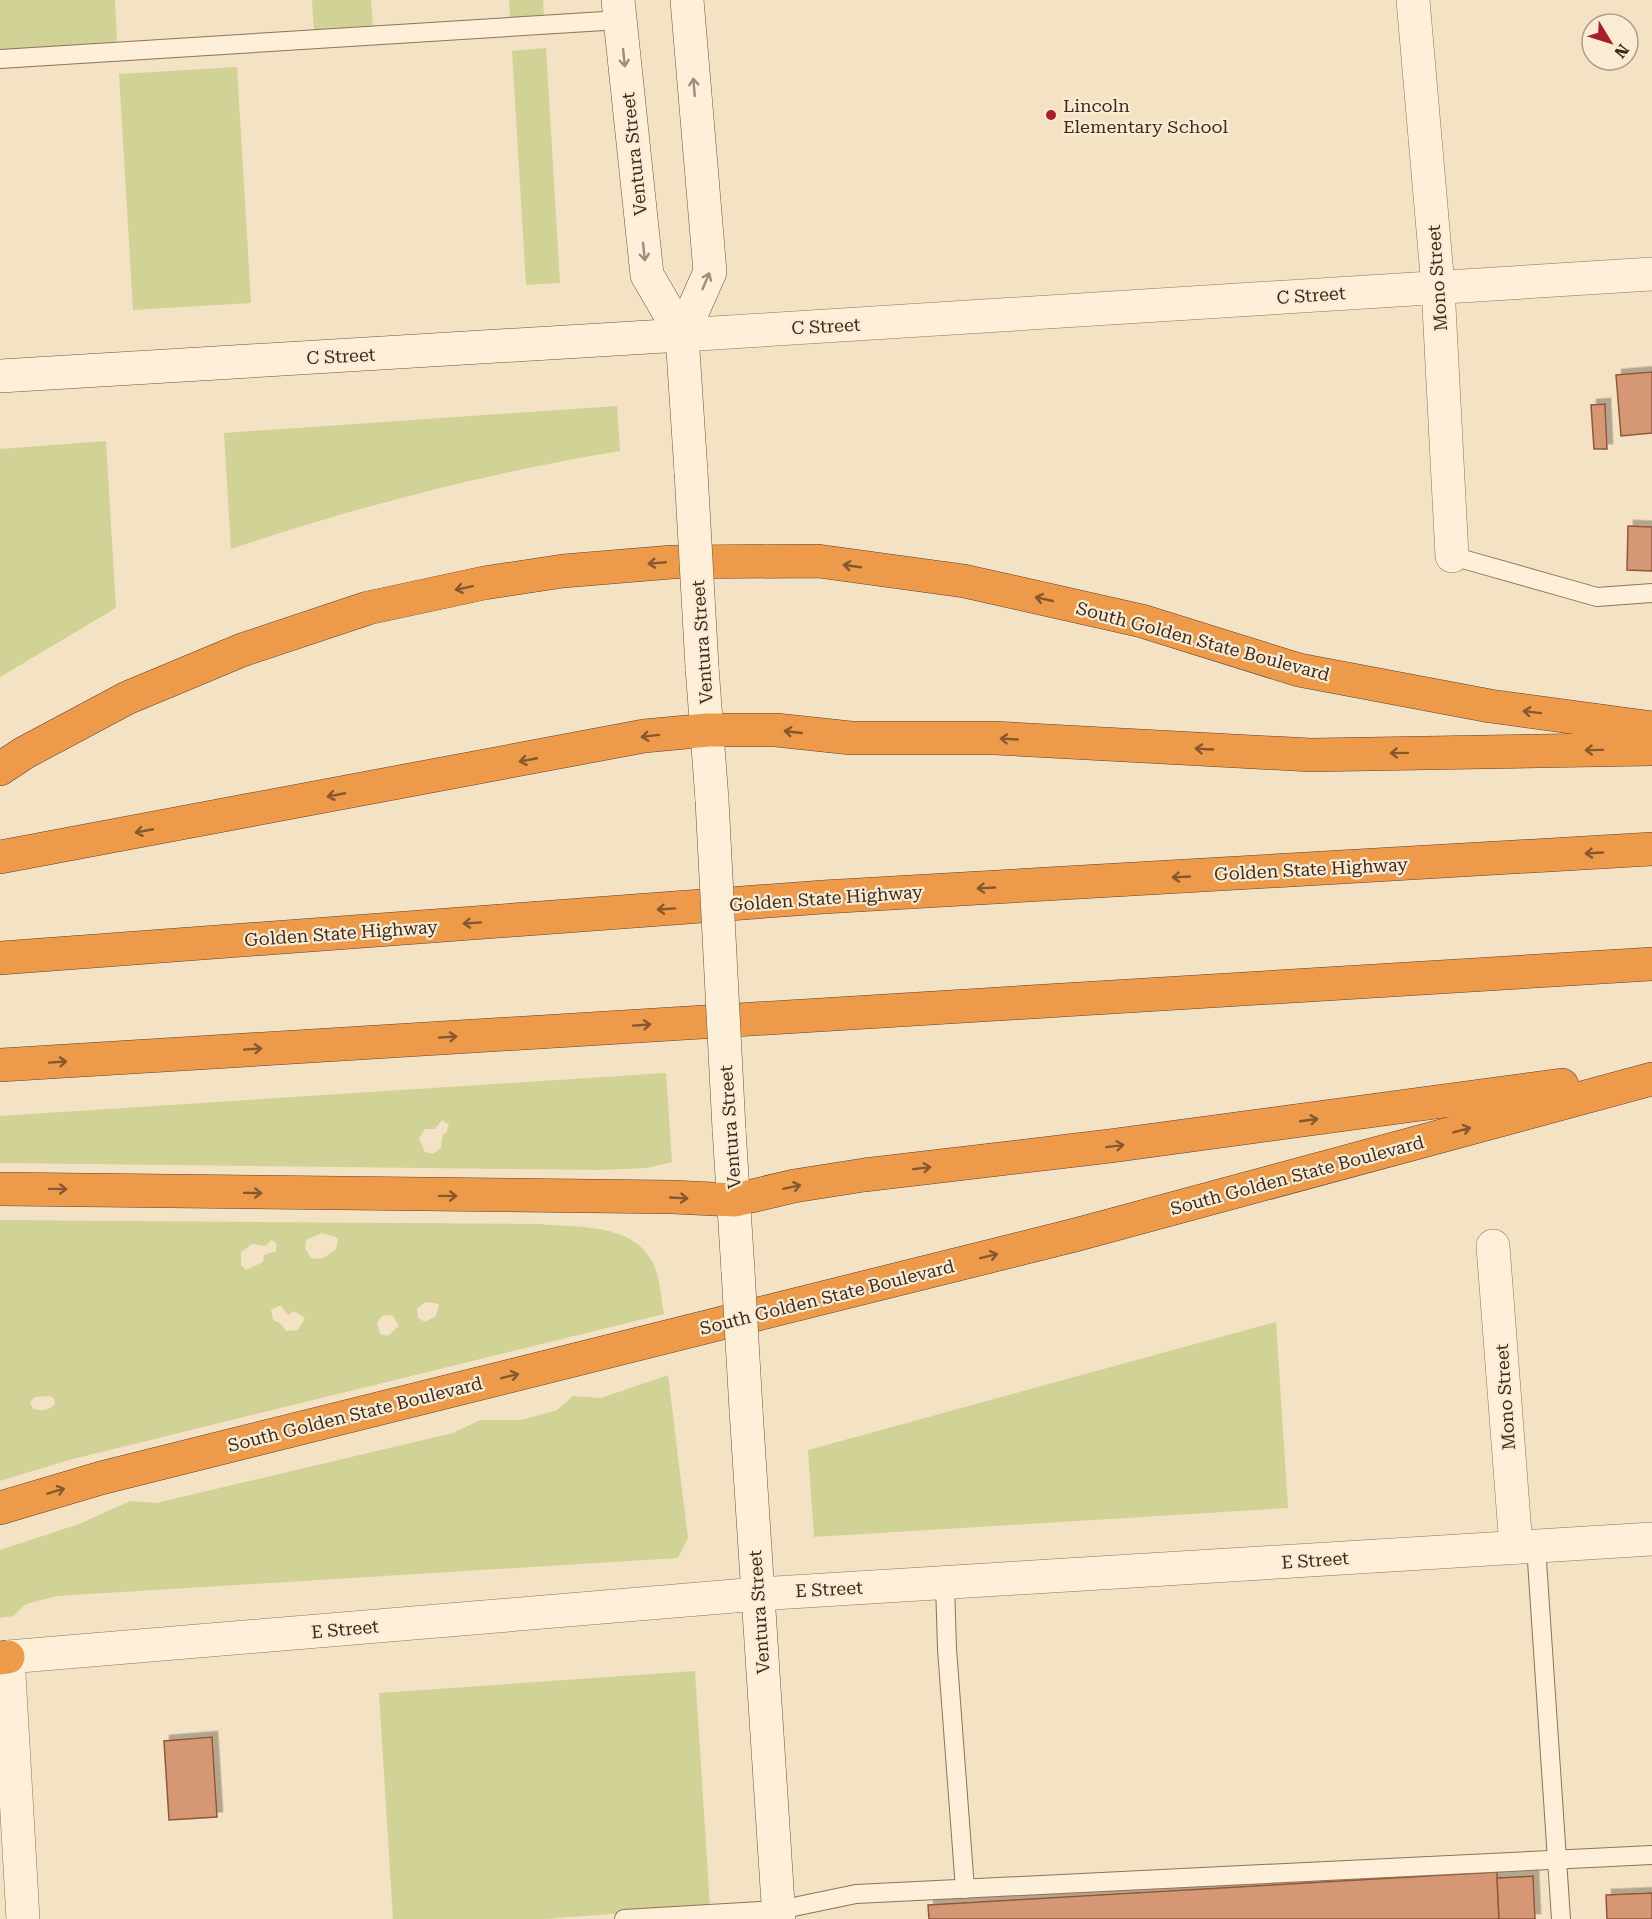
<svg xmlns="http://www.w3.org/2000/svg" width="1652" height="1919" viewBox="0 0 1652 1919" font-family="'Roboto Serif',serif">
<style>
.green{fill:#d0d395;fill-rule:evenodd}
.building{fill:#d69774;stroke:#935739;stroke-width:1.5;filter:url(#shadow)}
.lines{fill:none;stroke-linecap:round;stroke-linejoin:round}
.service-casing{stroke:#917257;stroke-width:20}
.minor-casing{stroke:#917257;stroke-width:34}
.tertiary-casing{stroke:#917257;stroke-width:34}
.secondary-casing{stroke:#72533a;stroke-width:34}
.motorway-casing{stroke:#5e402b;stroke-width:34}
.service{stroke:#fdefd8;stroke-width:18}
.minor{stroke:#fdefd8;stroke-width:33}
.tertiary{stroke:#fdefd8;stroke-width:33}
.secondary{stroke:#fdefd8;stroke-width:33}
.motorway{stroke:#ed9b4a;stroke-width:33}
.secondary-bridge-casing{stroke:#72533a;stroke-width:34;stroke-linecap:butt}
.secondary-bridge{stroke:#fdefd8;stroke-width:33}
.oneway{stroke:#9e8d7a}
.oneway2{stroke:#85582f}
.poi-dot{fill:#a71f28;stroke:#faecd4;stroke-width:2}
.labels{text-anchor:middle;dominant-baseline:central;stroke-width:4.5;stroke-linejoin:round;paint-order:stroke}
.poi-label{font-size:18px;fill:#3f2b1d;stroke:#faecd4;text-anchor:start}
.street-label{font-size:18px;fill:#3f2b1d;stroke:#faecd4}
</style>
<defs>
<filter id="shadow"><feDropShadow dx="5.5" dy="-5.5" stdDeviation="0" flood-color="#0004"/></filter>
</defs>
<rect width="100%" height="100%" fill="#f3e2c3"/>
<g class="green">
<path d="M0,0h115l2,43 -117,7z"/>
<path d="M312,0h59l2,27 -59,4z"/>
<path d="M509,0h34l1,17 -34,2z"/>
<path d="M546,48l14,235 -34,2 -14,-234z"/>
<path d="M237,67l14,236 -118,7 -14,-236z"/>
<path d="M617,406l3,45c-133,22 -261,55 -389,98l-7,-116z"/>
<path d="M106,441l10,167 -116,69v-228z"/>
<path d="M666,1073l6,89 -25,6 -48,2 -599,-7v-47zM442,1120l7,5 -3,8 -3,1 -2,14 -8,6 -8,-2 -6,-14 6,-9h10z"/>
<path d="M0,1220l539,4c39,4 95,-2 115,41 6,14 7,34 10,49l-595,146 -69,21zM322,1233l16,5 -2,12 -15,9 -10,-1 -6,-10 1,-8zM271,1240l6,4 -1,7 -12,4 -1,7 -17,8 -5,-5v-13l11,-8 14,2zM426,1302l13,2 -3,12 -11,6 -7,-4 -1,-10zM281,1305l7,10 6,-4 11,7 -7,12 -12,1 -5,-7 -8,-4 -2,-10zM392,1315l7,11 -11,10 -8,-2 -3,-11 5,-7zM48,1396l6,2 1,6c-7,7 -12,7 -22,5l-3,-7 5,-5z"/>
<path d="M1276,1322l12,186 -474,29 -6,-87z"/>
<path d="M668,1375l20,163 -10,20 -621,38 -31,8 -13,12 -13,2v-68l79,-26 51,-23 26,2 297,-70 27,-13h41l36,-10 16,-14 28,2z"/>
<path d="M695,1671l15,236 -167,12h-150l-14,-226z"/>
</g>
<g class="building">
<path d="M1652,372v61l-31,3 -5,-61z"/>
<path d="M1605,404l2,45h-13l-3,-44z"/>
<path d="M1628,526l24,1v44l-25,-1z"/>
<path d="M212,1737l5,80 -48,3 -5,-79z"/>
<path d="M1497,1872l2,47h-570l-1,-14z"/>
<path d="M1533,1876l2,43h-36l-2,-41z"/>
<path d="M1652,1893v26h-45l-1,-24z"/>
</g>
<g class="lines">
<defs>
<g id="service">
<path d="M0,59l620,-39"/>
<path d="M1452,556l145,41 55,-4"/>
<path d="M1536,1546l25,373"/>
<path d="M945,1583l2,66 18,240"/>
<path d="M624,1919l155,-9 77,-16 796,-39"/>
</g>
<g id="minor">
<path d="M1413,0l25,287 14,269"/>
<path d="M1493,1246l23,301"/>
<path d="M8,1657l15,262"/>
</g>
<g id="tertiary">
<path d="M682,335l970,-61"/>
<path d="M8,1657l750,-63 894,-55"/>
</g>
<g id="secondary">
<path d="M618,0l29,275 35,60 9,137"/>
<path d="M682,335l28,-63 -23,-272"/>
<path d="M0,376l682,-41"/>
<path d="M702,667l10,133"/>
<path d="M729,1129l9,142"/>
<path d="M746,1410l33,509"/>
</g>
<g id="motorway">
<path d="M0,769l24,-16 103,-55 115,-48 126,-42 116,-25 79,-12 109,-9 146,-1 146,20 178,40 157,49 191,36 162,22"/>
<path d="M0,857l644,-121 64,-6h68l75,8h143l317,17 341,-6"/>
<path d="M0,958l823,-61 829,-48"/>
<path d="M0,1065l1652,-101"/>
<path d="M0,1189l672,8 63,3 59,-14 70,-11 246,-29 452,-61"/>
<path d="M0,1508l101,-30 974,-243 577,-156"/>
<path d="M0,1658l8,-1"/>
</g>
</defs>
<use href="#service" class="service-casing"/>
<use href="#minor" class="minor-casing"/>
<use href="#tertiary" class="tertiary-casing"/>
<use href="#secondary" class="secondary-casing"/>
<use href="#motorway" class="motorway-casing"/>
<use href="#service" class="service"/>
<use href="#minor" class="minor"/>
<use href="#tertiary" class="tertiary"/>
<use href="#secondary" class="secondary"/>
<use href="#motorway" class="motorway"/>
<defs>
<g id="secondary-bridge">
<path d="M691,472l11,195"/>
<path d="M712,800l17,329"/>
<path d="M738,1271l8,139"/>
</g>
</defs>
<use href="#secondary-bridge" class="secondary-bridge-casing"/>
<use href="#secondary-bridge" class="secondary-bridge"/>
</g>
<defs><path id="oneway-shaft" d="M-6 0H5M1.5-3L5.5 0L1.5 3" fill="none" stroke-width="1.6" stroke-linecap="round" stroke-linejoin="round" transform="scale(1.5)"/></defs>
<g class="oneway">
<use href="#oneway-shaft" transform="translate(624 58) rotate(84)"/>
<use href="#oneway-shaft" transform="translate(694 87) rotate(-95)"/>
<use href="#oneway-shaft" transform="translate(644 252) rotate(84)"/>
<use href="#oneway-shaft" transform="translate(706 281) rotate(-67)"/>
</g>
<g class="oneway2">
<use href="#oneway-shaft" transform="translate(657 563) rotate(175)"/>
<use href="#oneway-shaft" transform="translate(852 566) rotate(-172)"/>
<use href="#oneway-shaft" transform="translate(464 588) rotate(168)"/>
<use href="#oneway-shaft" transform="translate(1044 599) rotate(-167)"/>
<use href="#oneway-shaft" transform="translate(1532 712) rotate(-173)"/>
<use href="#oneway-shaft" transform="translate(793 732) rotate(-174)"/>
<use href="#oneway-shaft" transform="translate(650 736) rotate(173)"/>
<use href="#oneway-shaft" transform="translate(1009 739) rotate(-177)"/>
<use href="#oneway-shaft" transform="translate(1204 749) rotate(-177)"/>
<use href="#oneway-shaft" transform="translate(1594 750) rotate(179)"/>
<use href="#oneway-shaft" transform="translate(1399 753) rotate(179)"/>
<use href="#oneway-shaft" transform="translate(528 760) rotate(169)"/>
<use href="#oneway-shaft" transform="translate(336 795) rotate(169)"/>
<use href="#oneway-shaft" transform="translate(144 831) rotate(169)"/>
<use href="#oneway-shaft" transform="translate(1594 853) rotate(177)"/>
<use href="#oneway-shaft" transform="translate(1181 877) rotate(177)"/>
<use href="#oneway-shaft" transform="translate(986 888) rotate(177)"/>
<use href="#oneway-shaft" transform="translate(666 909) rotate(176)"/>
<use href="#oneway-shaft" transform="translate(472 923) rotate(176)"/>
<use href="#oneway-shaft" transform="translate(642 1025) rotate(-4)"/>
<use href="#oneway-shaft" transform="translate(448 1037) rotate(-4)"/>
<use href="#oneway-shaft" transform="translate(253 1049) rotate(-4)"/>
<use href="#oneway-shaft" transform="translate(58 1062) rotate(-4)"/>
<use href="#oneway-shaft" transform="translate(1309 1120) rotate(-8)"/>
<use href="#oneway-shaft" transform="translate(1462 1130) rotate(-15)"/>
<use href="#oneway-shaft" transform="translate(1115 1146) rotate(-7)"/>
<use href="#oneway-shaft" transform="translate(922 1168) rotate(-7)"/>
<use href="#oneway-shaft" transform="translate(792 1187) rotate(-12)"/>
<use href="#oneway-shaft" transform="translate(58 1189) rotate(1)"/>
<use href="#oneway-shaft" transform="translate(253 1193) rotate(1)"/>
<use href="#oneway-shaft" transform="translate(448 1196) rotate(1)"/>
<use href="#oneway-shaft" transform="translate(679 1198) rotate(3)"/>
<use href="#oneway-shaft" transform="translate(989 1256) rotate(-14)"/>
<use href="#oneway-shaft" transform="translate(510 1376) rotate(-14)"/>
<use href="#oneway-shaft" transform="translate(56 1491) rotate(-17)"/>
</g>
<circle class="poi-dot" cx="1051" cy="115" r="6"/>
<g class="labels">
<g class="poi-label">
<text x="1063" y="105">Lincoln<tspan x="1063" dy="21">Elementary School</tspan></text>
</g>
<g class="street-label">
<text transform="translate(634 154) rotate(-96)">Ventura Street</text>
<text transform="translate(1437 278) rotate(-94)">Mono Street</text>
<text transform="translate(1311 295) rotate(-4)">C Street</text>
<text transform="translate(826 326) rotate(-3)">C Street</text>
<text transform="translate(341 356) rotate(-3)">C Street</text>
<text transform="translate(1203 641) rotate(15)">South Golden State Boulevard</text>
<text transform="translate(702 642) rotate(-94)">Ventura Street</text>
<text transform="translate(1311 869) rotate(-3)">Golden State Highway</text>
<text transform="translate(826 898) rotate(-4)">Golden State Highway</text>
<text transform="translate(341 933) rotate(-4)">Golden State Highway</text>
<text transform="translate(730 1127) rotate(-94)">Ventura Street</text>
<text transform="translate(1297 1175) rotate(-15)">South Golden State Boulevard</text>
<text transform="translate(827 1297) rotate(-14)">South Golden State Boulevard</text>
<text transform="translate(1505 1397) rotate(-94)">Mono Street</text>
<text transform="translate(355 1414) rotate(-14)">South Golden State Boulevard</text>
<text transform="translate(1315 1560) rotate(-4)">E Street</text>
<text transform="translate(829 1589) rotate(-3)">E Street</text>
<text transform="translate(759 1612) rotate(-94)">Ventura Street</text>
<text transform="translate(345 1629) rotate(-5)">E Street</text>
</g>
</g>
<g transform="translate(1610 42) rotate(128)"><circle r="28" fill="#faecd4" stroke="#af9f8b" stroke-width="1.5"/>
<path d="M0-4.5L10 22L0 15L-10 22Z" fill="#a71f28"/>
<text y="-9" font-size="16" font-weight="bold" text-anchor="middle" fill="#3f2b1d">N</text>
</g>
</svg>
